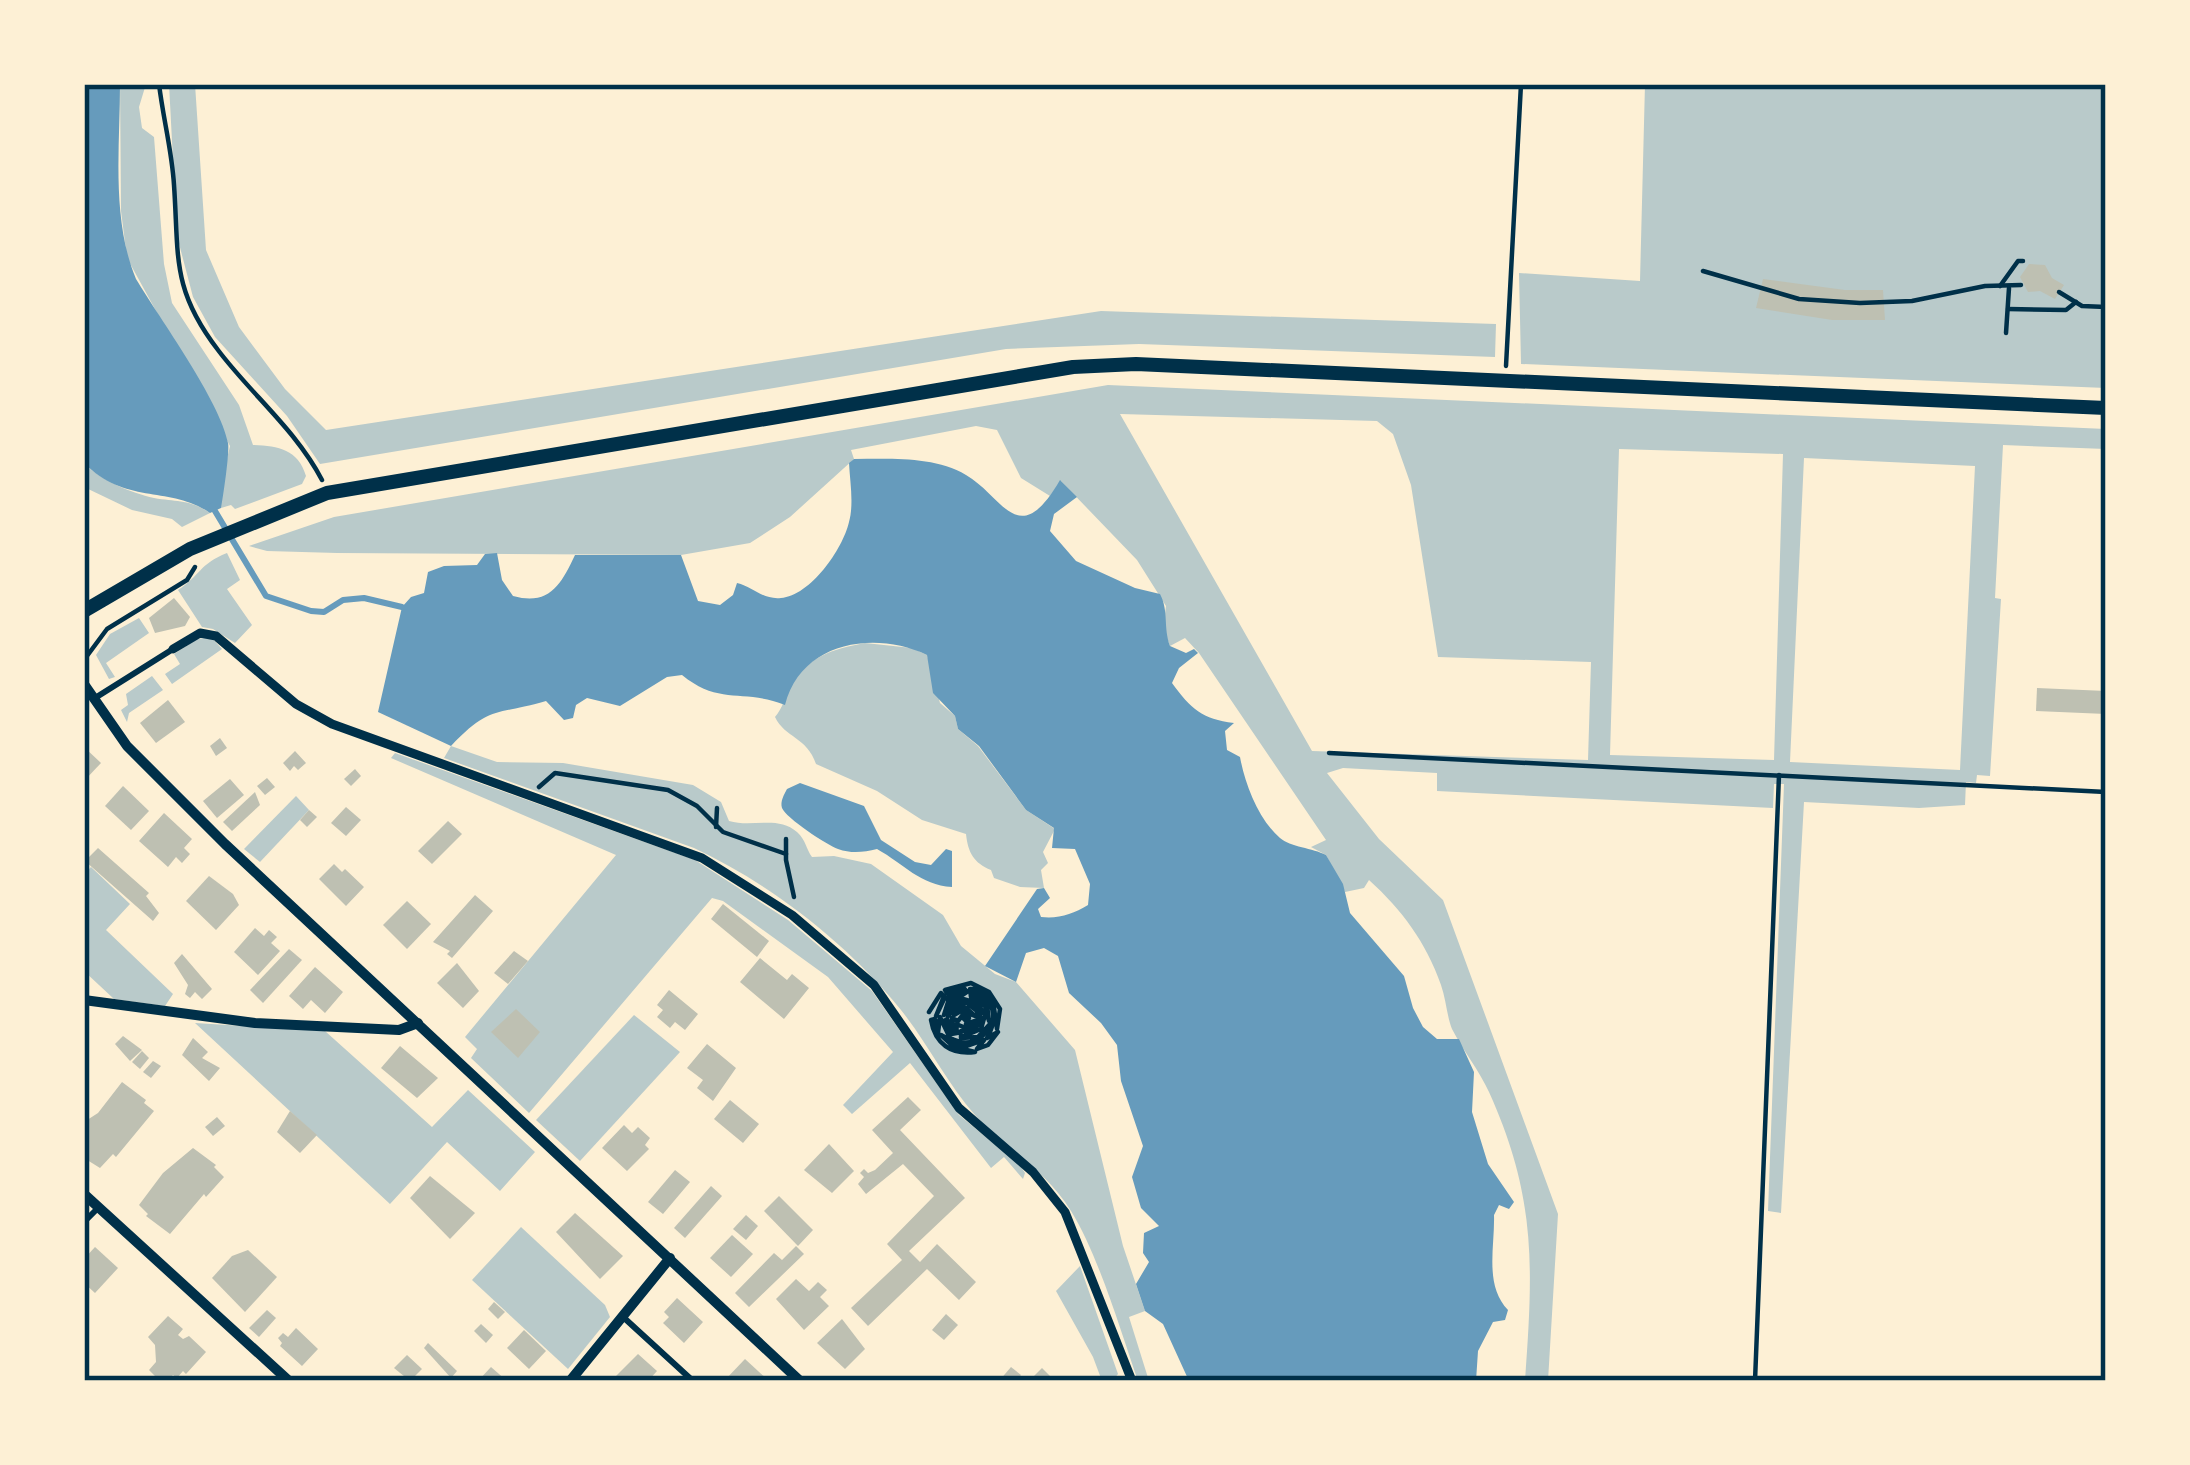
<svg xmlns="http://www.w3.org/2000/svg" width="2190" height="1465" viewBox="0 0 2190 1465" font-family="Roboto,sans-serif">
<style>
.green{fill:#b9caca;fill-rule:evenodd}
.water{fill:#669bbc}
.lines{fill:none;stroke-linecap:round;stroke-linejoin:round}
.stream{stroke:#669bbc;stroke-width:6}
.building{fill:#bec0b2}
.path{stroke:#003049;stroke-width:4.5}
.service{stroke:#003049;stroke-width:6}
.pedestrian{stroke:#003049;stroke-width:9}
.minor{stroke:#003049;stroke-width:10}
.tertiary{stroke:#003049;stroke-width:14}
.neatline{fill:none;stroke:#003049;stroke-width:4.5}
</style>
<rect width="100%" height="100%" fill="#fdf0d5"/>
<g class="green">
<path d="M120,84h26l-7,23 3,21 12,9 10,127 8,39 67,102 14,40c25,1 45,4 53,31l-4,8 -67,25 -4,-4 -10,3v-23l9,-39 -103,-188 -6,-47z"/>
<path d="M169,84h26l11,166 33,77 46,62 41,41 775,-119 395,13 -1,33 -356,-13 -133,5 -686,115 -33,-48 -72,-79 -22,-40 -16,-61z"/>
<path d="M1645,84h461v304l-585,-24 -2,-91 121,8z"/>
<path d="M1108,385l998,44v20l-103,-4 -8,153 6,1 -11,177 -13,-1 -1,8 -10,-1 -1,23 -46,3 -115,-6 -23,411 -13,-2 16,-427h-10l-1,24 -336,-17v-18l-94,-5 -16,5 52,66 64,61 115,314 -10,167h-23c8,-112 12,-183 -36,-289 -9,-20 -26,-42 -37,-63 -5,-12 -6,-30 -11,-44 -15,-43 -39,-75 -72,-105l-5,8 -19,4 -19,-37 -15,-8 15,-7 -127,-187 -14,-15 -15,8 -7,-18 3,-22 -29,-46 -76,-79 -11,15 -29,-18 -24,-48 -21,-4 -125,24 3,9 -64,58 -40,26 -69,12 -344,-2 -70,-2 -18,-5 85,-29zM1120,414l257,7 16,13 18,51 27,172 153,5 -3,98 -276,-9zM1619,449l164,5 -9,306 -164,-5zM1804,458l171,8 -15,304 -170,-8z"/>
<path d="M84,463c16,17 47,30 70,35 23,4 35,1 56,15l-28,14 -10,-8 -40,-9 -48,-23z"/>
<path d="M227,553l13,27 -13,9 25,36 -17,18 -22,-14 -11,-2 -24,-37c22,-14 21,-26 49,-37z"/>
<path d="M139,618l10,15 -43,30 9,14 -6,2 -13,-24 14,-21z"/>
<path d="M211,637l11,12 -50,35 -7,-10 15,-10 -6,-10 23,-15z"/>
<path d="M865,643l47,5 15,7 13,48 15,13 3,13 20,17 48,64 29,19 -12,23 5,11 -7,7 3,18 -24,-1 -26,-9 -3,-8c-17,-7 -23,-17 -25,-36l-44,-14 -45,-29 -61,-27c-9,-27 -31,-26 -41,-47 8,-10 9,-17 14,-27 16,-33 43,-41 76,-47z"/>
<path d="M152,676l11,14 -34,23 -2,9 -6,-12 7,-5 -2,-11z"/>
<path d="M451,746l46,16 66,1 130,22 28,17 8,19c23,7 49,-6 68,11 9,8 9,17 15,25l22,-1 37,8 72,51 18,31 34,28 21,8 59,68 48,196 22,65 -16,6 20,64h-11c-17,-49 -40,-127 -67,-170 -27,-43 -65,-61 -96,-96 -28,-32 -47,-71 -74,-105 -53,-66 -130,-126 -207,-162l-250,-90z"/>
<path d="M395,753l300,107 93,60 84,71 87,124 60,49 6,9 -2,6 -19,-22 -13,11 -81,-105 -58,51 -9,-9 50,-53 -65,-75 -105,-76 -11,-3 -183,215 -58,-55 6,-9 -12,-12 151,-182 -225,-97z"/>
<path d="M296,796l13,14 -49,52 -16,-13z"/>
<path d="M91,867l39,37 -24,26 67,64 -8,12 -51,-7 -30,-28v-97z"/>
<path d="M634,1015l46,37 -100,109 -44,-41z"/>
<path d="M195,1023l130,8 107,96 36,-37 67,62 -35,39 -53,-49 -57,62z"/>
<path d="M521,1227l84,78 5,12 -42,52 -96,-89z"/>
<path d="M1080,1266l38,108 -6,7h-10l-9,-24 -37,-66z"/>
</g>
<g class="water">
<path d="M84,84h36c0,63 -9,135 16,195 24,40 84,122 92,164 2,7 -5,55 -7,65l-11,5c-40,-28 -83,-7 -126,-50z"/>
<path d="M854,459c36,0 80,-3 112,16 38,22 52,77 94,5l17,17 -23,17 -4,17 26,30 59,27 25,6c9,17 3,33 10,52l16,7 8,-4 4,4 -19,15 -7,15c19,26 30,36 62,40l-9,8 2,19 13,7c5,27 18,62 40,81 10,9 33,10 46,17l17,29 7,29 54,63 9,32 10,19 14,12h22l15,33 -2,40 16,52 26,38 -5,7 -10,-4 -5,10c1,32 -10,70 14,95l-3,10 -12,2 -15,29 -2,30h-287l-26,-57 -18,-13 -9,-27 13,-22 -6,-9 1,-20 15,-7 -18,-18 -9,-31 11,-31 -22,-65 -4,-36 -16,-22 -32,-30 -11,-37 -14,-8 -18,5 -10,29 -31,-16 52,-77 7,-1 6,10 -12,11 3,8c18,2 32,-3 47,-12l2,-21 -15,-35 -23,-1 2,-20 -28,-18 -47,-64 -21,-17 -3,-13 -22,-23 -6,-38c-53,-25 -126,-13 -142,50 -43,-17 -65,1 -103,-30l-15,2 -47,29 -33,-8 -11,7 -3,13 -9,2 -18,-19c-51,15 -55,3 -95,45l-73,-34 24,-105 9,-10 13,-4 4,-21 16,-6 33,-1 8,-11 12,-1 5,27 11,16c36,10 48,-11 62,-41h106l17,46 22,4 13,-10 4,-12c16,4 26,17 44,15 29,-2 62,-49 68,-76 5,-18 1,-40 0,-59z"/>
<path d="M800,783l64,23 17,34 34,22 16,3 15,-16 6,2v36c-32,-2 -48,-23 -75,-38 -13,3 -25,5 -39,0 -11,-4 -52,-31 -56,-41 -2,-7 2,-13 5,-19z"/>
</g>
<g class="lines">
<path class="stream" d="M212,506l54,90 45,15 13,1 19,-12 21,-2 38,9"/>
</g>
<g class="building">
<path d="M2029,264l16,1 7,13 12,7 -9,14 -15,-8 -12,1 -8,-15z"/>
<path d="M1763,279l82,11h38l2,30h-53l-76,-12z"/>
<path d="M174,598l16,19 -5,9 -30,7 -6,-15z"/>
<path d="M2037,688l69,3v23l-70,-3z"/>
<path d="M168,700l17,22 -29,21 -16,-20z"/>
<path d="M220,738l7,10 -11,8 -6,-10z"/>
<path d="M84,747l17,16 -17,18z"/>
<path d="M295,751l11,12 -8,7 -4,-4 -4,5 -7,-8z"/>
<path d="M355,769l6,7 -10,10 -7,-7z"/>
<path d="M267,778l8,9 -10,8 -8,-9z"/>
<path d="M230,779l14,16 -27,23 -14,-17z"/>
<path d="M123,786l26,25 -18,19 -26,-24z"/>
<path d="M255,792l5,13 -28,26 -9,-9z"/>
<path d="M346,807l15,13 -15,16 -15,-13z"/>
<path d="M309,810l8,7 -10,10 -7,-7z"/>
<path d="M164,813l28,26 -8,9 6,6 -8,9 -6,-6 -8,10 -29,-26z"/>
<path d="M448,821l14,13 -30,30 -14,-13z"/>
<path d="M98,848l51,45 -3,3 13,17 -6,8 -68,-60z"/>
<path d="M334,864l8,8 3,-3 19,18 -18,19 -27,-27z"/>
<path d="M209,876l24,18 6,11 -23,25 -30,-29z"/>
<path d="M475,895l18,16 -41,47 -5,-4 3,-3 -17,-9z"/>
<path d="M407,901l24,23 -24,25 -24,-24z"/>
<path d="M723,904l46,37 -12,16 -46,-38z"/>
<path d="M255,928l9,8 5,-6 8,7 -6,6 9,8 -22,24 -24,-23z"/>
<path d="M289,949l13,11 -39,43 -13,-13z"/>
<path d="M514,951l14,10 -20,23 -14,-11z"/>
<path d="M182,954l30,35 -10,10 -7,-7 -5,6 -5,-4 3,-9 -14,-22z"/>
<path d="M760,958l27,22 5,-6 17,14 -25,31 -44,-37z"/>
<path d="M457,963l22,28 -16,17 -26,-25z"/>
<path d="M315,967l28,25 -18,21 -14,-13 -8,9 -14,-13z"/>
<path d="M669,990l29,24 -13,16 -10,-8 -5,6 -13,-11 6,-7 -6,-5z"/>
<path d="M516,1009l24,23 -22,26 -27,-26z"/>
<path d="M123,1036l19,14 -12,11 -15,-17z"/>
<path d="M193,1038l15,14 -6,6 18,10 -11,13 -27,-26z"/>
<path d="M707,1044l29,24 -23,33 -16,-13 6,-8 -16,-12z"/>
<path d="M400,1046l38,32 -21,20 -36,-30z"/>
<path d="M142,1051l7,7 -9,11 -8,-7z"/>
<path d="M153,1061l8,5 -10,12 -8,-6z"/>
<path d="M122,1082l24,18 -2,3 10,8 -38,46 -3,-3 -13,14 -16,-10v-36l14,-9z"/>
<path d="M908,1097l13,13 -21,20 65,68 -56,53 11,11 17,-18 39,38 -17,18 -32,-31 -59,57 -17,-18 51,-48 -15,-16 47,-48 -31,-32 -37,30 -8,-10 6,-7 -4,-4 4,-4 4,4 7,-3 18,-17 -21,-23z"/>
<path d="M730,1100l29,24 -16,19 -29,-24z"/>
<path d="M290,1111l27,24 -17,18 -23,-21z"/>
<path d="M217,1117l8,9 -12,10 -8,-9z"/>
<path d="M624,1125l8,8 6,-6 12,11 -5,7 4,4 -22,22 -25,-23z"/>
<path d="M829,1144l25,27 -22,22 -28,-23z"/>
<path d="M193,1148l23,17 -2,2 10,10 -18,20 -2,-3 -34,40 -24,-18 2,-2 -9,-9 24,-32z"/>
<path d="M675,1170l15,12 -27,32 -15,-12z"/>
<path d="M430,1176l45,37 -25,26 -40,-41z"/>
<path d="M711,1186l11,10 -37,42 -11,-10z"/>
<path d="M779,1196l34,34 -15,16 -34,-35z"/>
<path d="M575,1213l48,43 -23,23 -44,-47z"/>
<path d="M746,1215l12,11 -12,14 -13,-11z"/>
<path d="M732,1235l21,19 -22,23 -21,-19z"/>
<path d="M796,1246l8,8 -55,53 -14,-14 39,-40 8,7z"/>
<path d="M95,1247l23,21 -23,25 -11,-10v-24z"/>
<path d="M248,1250l29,27 -32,35 -33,-34 20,-22z"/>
<path d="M796,1279l13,12 9,-9 9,8 -7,7 9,9 -25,24 -28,-31z"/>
<path d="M677,1298l26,24 -19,21 -21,-20 6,-6 -5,-5z"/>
<path d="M494,1302l11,10 -7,7 -10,-10z"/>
<path d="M267,1310l9,8 -17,19 -10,-9z"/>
<path d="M946,1314l12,11 -14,15 -12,-10z"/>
<path d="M168,1316l15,13 -5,6 5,4 6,-3 17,16 -20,22 -3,-3 -6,7 -4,-3 -6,6h-7l-11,-11 7,-8 -1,-17 -7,-8z"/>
<path d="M842,1319l23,30 -20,20 -28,-26z"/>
<path d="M481,1324l12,11 -7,8 -12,-12z"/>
<path d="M296,1328l22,21 -16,17 -22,-20 2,-3 -4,-5 5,-5 5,4z"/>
<path d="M524,1330l22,21 -17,18 -22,-21z"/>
<path d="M428,1343l29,28 -6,7 -27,-30z"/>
<path d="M638,1354l19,17 -9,10h-37z"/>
<path d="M407,1355l15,14 -12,12 -16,-13z"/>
<path d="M745,1359l24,22h-45z"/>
<path d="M491,1367l16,14h-29z"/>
<path d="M1011,1367l10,8 -5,6h-17z"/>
<path d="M1042,1368l13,13h-26z"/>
</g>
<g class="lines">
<g class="path">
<path d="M159,84c4,34 13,67 15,101 5,71 -3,104 44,165 33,44 78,80 104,130"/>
<path d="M1703,271l96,28 61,4 52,-2 73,-15 36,-1"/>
<path d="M2000,286l18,-25h5"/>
<path d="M2059,292l23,14 24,1"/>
<path d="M2008,309l58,1 10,-8"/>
<path d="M2006,333l3,-45"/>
<path d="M1506,366l15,-282"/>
<path d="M84,660l23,-31 80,-49 8,-13"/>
<path d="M1329,753l777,39"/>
<path d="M539,787l16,-14 113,17 29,16 26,26 63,22"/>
<path d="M716,827l1,-19"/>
<path d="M786,839v21l8,37"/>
<path d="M929,1012l12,-19 3,3 -8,20 8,-17 20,-9 -15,9 -5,16 4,-10 19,-13 -4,-5 -16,6 -2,-3 26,-7 18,9 11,17 -3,20 -4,-28 -15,-12h-8l1,8 14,9 4,15 -2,-16 -15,-13c23,4 26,27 15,46l11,-6 -10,13 -11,4 7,-9 -20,7 -23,-12 13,12 21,5c-24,3 -40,-8 -44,-32l4,-1 3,14 2,-16 10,21c17,9 33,4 40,-14l-12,13 -17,1v-7l9,-1 8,-8 -1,-11 -9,-7 11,5 2,14 -17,13 17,-7 4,-14 -8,-12 -14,-4 -12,8 -3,9 7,-9 10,-4 -11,12 12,-7 9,8 -10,-4 -7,9 -6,-3 1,13 -6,-12 -3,2 7,13 6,-1 -1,-9 10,4 9,-7 -9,3 3,-6 -3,-3 -3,3 3,3"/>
<path d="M1755,1381l24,-606"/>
</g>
<g class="service">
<path d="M95,698l78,-49"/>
<path d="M84,1222l15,-15"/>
<path d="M622,1316l71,65"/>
</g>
<path class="pedestrian" d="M173,649l27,-16 16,3 80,68 36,20 370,134 90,57 82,70 85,123 74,64 32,40 67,169"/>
<g class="minor">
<path d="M84,684l43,62 98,98 575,537"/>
<path d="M84,1000l171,23 144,7 19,-7"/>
<path d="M84,1194l205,187"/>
<path d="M570,1381l100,-123"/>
</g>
<path class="tertiary" d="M84,611l106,-62 137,-56 746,-126 63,-3 970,44"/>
</g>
<rect width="2190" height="1465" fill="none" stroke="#fdf0d5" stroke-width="174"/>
<rect x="87" y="87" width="2016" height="1291" class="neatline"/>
</svg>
